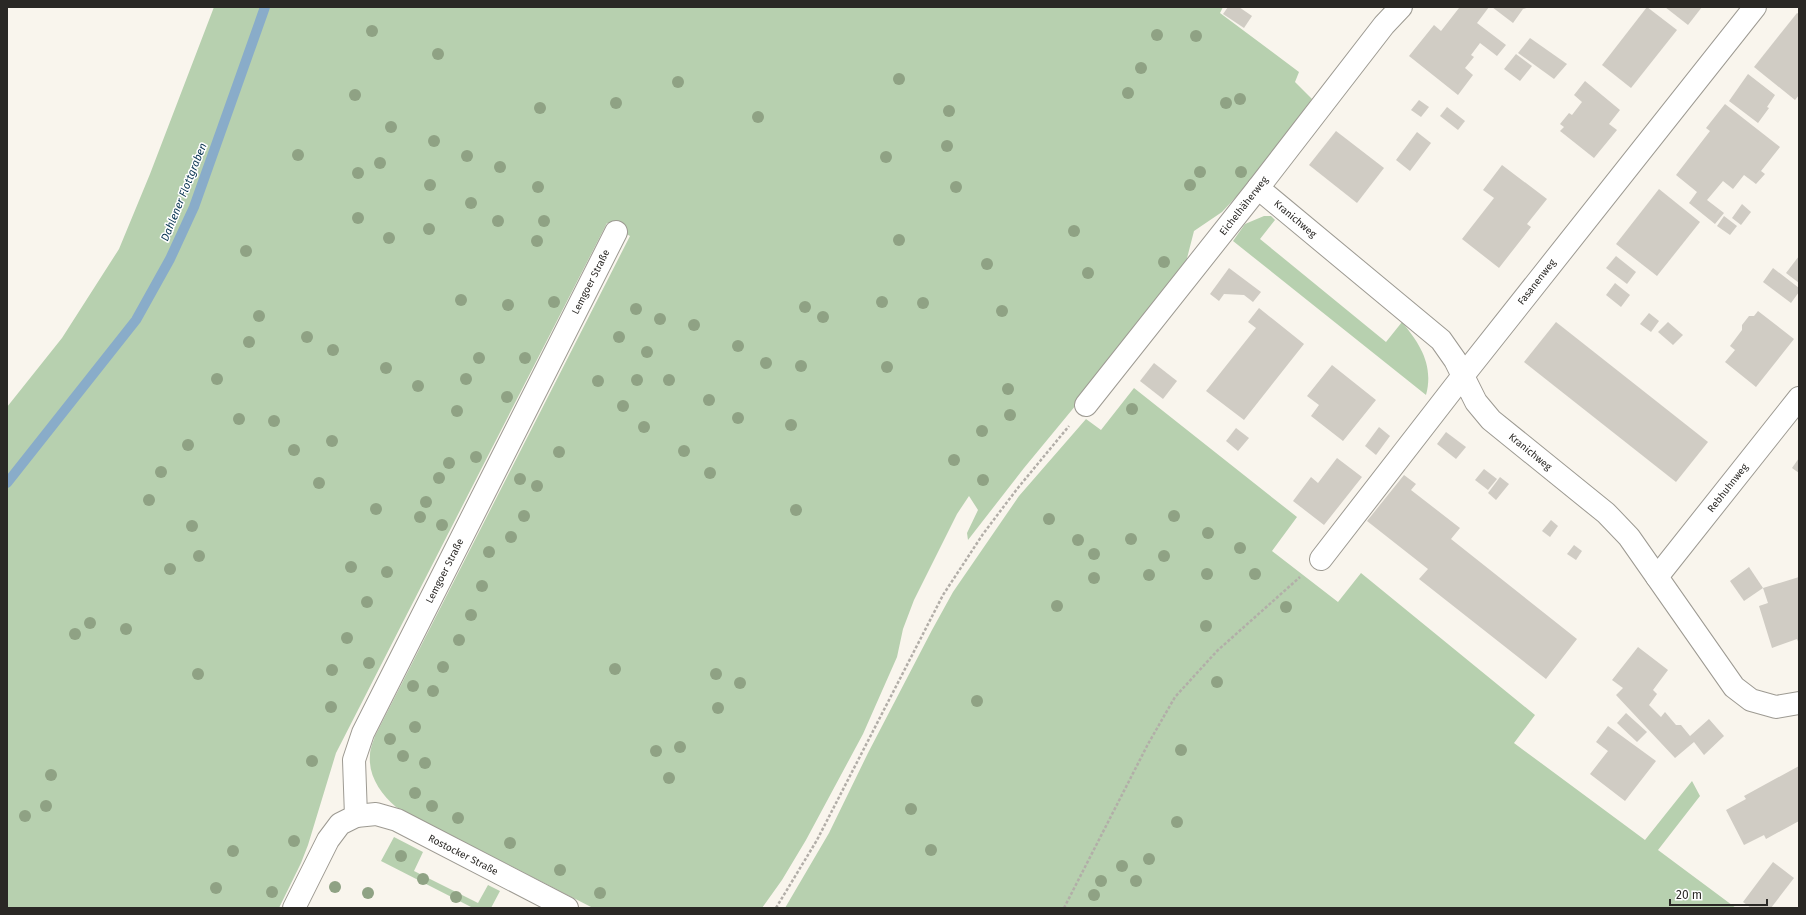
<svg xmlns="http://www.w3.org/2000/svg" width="1806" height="915" viewBox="0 0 1806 915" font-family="'Fira Sans',sans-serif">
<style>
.green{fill:#b7d0af}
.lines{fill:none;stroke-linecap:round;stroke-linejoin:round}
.stream{stroke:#89acc9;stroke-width:10}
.building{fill:#d0ccc4}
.street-casing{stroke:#9d9a92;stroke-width:24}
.path{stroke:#b2aea8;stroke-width:2.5;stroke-dasharray:3 2;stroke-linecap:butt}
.street{stroke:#fff;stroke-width:22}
.tree{fill:#8fa284}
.labels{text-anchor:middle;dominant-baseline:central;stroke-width:3;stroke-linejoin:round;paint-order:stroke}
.street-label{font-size:10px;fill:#2a2825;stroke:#fff}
.water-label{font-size:11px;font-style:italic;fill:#06324f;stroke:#fff}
</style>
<rect width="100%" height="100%" fill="#f9f5ed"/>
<g class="green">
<path d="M214,7h1009l-3,6 79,59 -4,10 17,17 -64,85 -26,28 -28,19 -10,39 -32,43 -128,155 -56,72 -1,-7 11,-23 -9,-14 -12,18 -43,86 -11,29 -6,28 -34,77 -57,106 -24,40 -20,28h-169l-197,-101c-15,-13 -28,-31 -26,-52 0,-6 3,-13 5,-19l255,-500 -23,-13 -271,530 -28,92 -7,18 -22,45h-272v-501l55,-69 57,-89 31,-75z"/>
<path d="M1264,216h7l4,4 -15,19 126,103 16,-20c18,22 32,43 24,73l-193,-154 12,-17z"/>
<path d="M1134,388l163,129 -25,34 66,51 23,-29 174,142 -21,28 131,97 47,-59 8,15 -42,54 78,58h-951l44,-75 39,-80 64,-123 21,-38 66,-96 67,-77 15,11z"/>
<path d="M394,837l29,15 -9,19 64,32 10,-18 12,6 -9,17h-18l-92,-47z"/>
</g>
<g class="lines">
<path class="stream" d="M7,483l129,-163 34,-61 24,-52 71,-200"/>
</g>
<g class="building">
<path d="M1228,7h11l13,9 -8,12 -21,-14z"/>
<path d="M1457,7h32l-12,16 29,22 -9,11 -17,-13 -9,12 3,2 -9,11 8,7 -15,20 -49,-39 25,-31 7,6 18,-23z"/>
<path d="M1492,7h38l-7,2 -10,14z"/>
<path d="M1647,7l30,23 -46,58 -29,-23z"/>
<path d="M1665,7h37l-14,18z"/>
<path d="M1797,13l2,1v81l-4,5 -41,-33z"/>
<path d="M1530,38l37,26 -13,15 -36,-26z"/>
<path d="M1516,54l16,12 -12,15 -16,-12z"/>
<path d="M1748,74l27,21 -8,12 2,1 -11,15 -29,-22z"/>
<path d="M1585,81l35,29 -11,14 8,6 -23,28 -34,-27 4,-4 -4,-3 9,-11 3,2 10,-13 -8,-7z"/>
<path d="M1419,100l10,7 -8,10 -10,-7z"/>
<path d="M1725,104l55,43 -19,24 4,3 -9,10 -12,-9 -11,14 -10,-8 -16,19 17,13 -9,11 -26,-21 8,-11 -21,-17 34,-44 -4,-3z"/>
<path d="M1447,107l18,14 -7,9 -18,-14z"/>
<path d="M1336,131l48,37 -27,35 -48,-38z"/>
<path d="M1417,132l14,11 -21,28 -14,-11z"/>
<path d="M1502,165l45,34 -20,25 4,3 -32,41 -37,-29 32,-41 -11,-8z"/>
<path d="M1659,189l41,33 -43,54 -41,-32z"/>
<path d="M1742,204l9,8 -10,13 -9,-7z"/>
<path d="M1724,216l13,10 -7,9 -13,-9z"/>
<path d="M1616,256l20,16 -9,12 -21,-16z"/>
<path d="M1799,256v27l-13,-10z"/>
<path d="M1229,268l32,24 -8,10 -9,-7 -20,-1 -5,7 -9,-7z"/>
<path d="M1773,268l26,20v4l-8,11 -28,-21z"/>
<path d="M1615,283l15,12 -9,12 -15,-12z"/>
<path d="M1259,308l45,36 -60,76 -38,-29 50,-63 -8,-6z"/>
<path d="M1758,311l36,28 -38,48 -31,-25 10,-12 -5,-4 12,-16v-5l7,-9h5z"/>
<path d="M1649,313l10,8 -8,11 -11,-8z"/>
<path d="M1556,322l152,120 -32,40 -152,-120z"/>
<path d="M1668,322l15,13 -10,10 -15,-13z"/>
<path d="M1154,363l23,18 -14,18 -23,-18z"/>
<path d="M1332,365l44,35 -33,41 -32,-25 8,-11 -12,-9z"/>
<path d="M1379,427l11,9 -14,19 -11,-9z"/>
<path d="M1236,428l13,10 -11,13 -12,-10z"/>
<path d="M1446,432l20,15 -10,12 -19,-15z"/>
<path d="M1337,458l25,19 -38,48 -31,-24 18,-24 7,6z"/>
<path d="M1799,458v15l-7,-5z"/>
<path d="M1484,469l13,10 -9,11 -13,-10z"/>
<path d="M1404,475l12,9 -5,6 49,38 -9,11 126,100 -31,40 -127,-100 9,-10 -61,-48z"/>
<path d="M1500,477l9,7 -13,16 -8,-7z"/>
<path d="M1551,520l7,6 -8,11 -8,-6z"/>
<path d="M1574,545l8,6 -6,9 -9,-6z"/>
<path d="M1749,567l14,21 -19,13 -14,-20z"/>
<path d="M1799,577v67l-2,-5 -25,9 -13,-42 9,-3 -5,-15z"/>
<path d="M1638,647l30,23 -15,20 4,4 -8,11 12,12 4,-5 11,13h5l9,11 19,-17 15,17 -20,19 -10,-13 -19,16 -59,-63 7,-7 -11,-8z"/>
<path d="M1626,713l21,19 -10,10 -20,-19z"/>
<path d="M1608,726l48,35 -31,40 -35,-27 18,-23 -12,-9z"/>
<path d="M1799,766v55l-33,18 -2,-4 -20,10 -18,-35 20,-11 -2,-3z"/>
<path d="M1773,862l21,16 -23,30h-20l-8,-6z"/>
</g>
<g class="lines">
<defs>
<g id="street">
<path d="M1258,188l183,152 14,20 21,42 15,18 115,93 23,24 105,150 17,13 25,7 23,-4"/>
<path d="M1086,405l172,-217 126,-163 17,-18"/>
<path d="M1321,559l141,-182 293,-370"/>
<path d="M1657,577l142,-179"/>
<path d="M356,816l20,-2 21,6 170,88"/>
<path d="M294,908l34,-68 12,-16 16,-8 -2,-56 9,-27 253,-501"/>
</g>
</defs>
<use href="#street" class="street-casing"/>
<g class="path">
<path d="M776,908l41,-68 126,-245 40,-61 34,-45 52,-63"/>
<path d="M1064,908l84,-164 27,-47 42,-46 83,-74"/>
</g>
<use href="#street" class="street"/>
</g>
<g class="tree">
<circle cx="372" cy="31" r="6"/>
<circle cx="1157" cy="35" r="6"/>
<circle cx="1196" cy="36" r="6"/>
<circle cx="438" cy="54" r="6"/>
<circle cx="1141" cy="68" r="6"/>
<circle cx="899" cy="79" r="6"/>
<circle cx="678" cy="82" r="6"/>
<circle cx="1128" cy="93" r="6"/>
<circle cx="355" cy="95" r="6"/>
<circle cx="1240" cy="99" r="6"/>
<circle cx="616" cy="103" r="6"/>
<circle cx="1226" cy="103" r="6"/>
<circle cx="540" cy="108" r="6"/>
<circle cx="949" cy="111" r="6"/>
<circle cx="758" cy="117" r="6"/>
<circle cx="391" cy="127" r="6"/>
<circle cx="434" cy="141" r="6"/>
<circle cx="947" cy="146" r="6"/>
<circle cx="298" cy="155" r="6"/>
<circle cx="467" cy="156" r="6"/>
<circle cx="886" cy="157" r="6"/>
<circle cx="380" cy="163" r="6"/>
<circle cx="500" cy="167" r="6"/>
<circle cx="1200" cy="172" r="6"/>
<circle cx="1241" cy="172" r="6"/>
<circle cx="358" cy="173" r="6"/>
<circle cx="430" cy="185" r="6"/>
<circle cx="1190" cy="185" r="6"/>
<circle cx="538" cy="187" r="6"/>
<circle cx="956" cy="187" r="6"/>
<circle cx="471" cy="203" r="6"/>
<circle cx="358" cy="218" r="6"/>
<circle cx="498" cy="221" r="6"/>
<circle cx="544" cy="221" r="6"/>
<circle cx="429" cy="229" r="6"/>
<circle cx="1074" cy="231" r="6"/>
<circle cx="389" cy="238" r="6"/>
<circle cx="899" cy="240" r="6"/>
<circle cx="537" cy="241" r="6"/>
<circle cx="246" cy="251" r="6"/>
<circle cx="1164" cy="262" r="6"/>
<circle cx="987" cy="264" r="6"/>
<circle cx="1088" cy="273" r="6"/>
<circle cx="461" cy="300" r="6"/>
<circle cx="554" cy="302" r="6"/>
<circle cx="882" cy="302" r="6"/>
<circle cx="923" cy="303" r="6"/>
<circle cx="508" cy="305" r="6"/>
<circle cx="805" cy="307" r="6"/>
<circle cx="636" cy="309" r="6"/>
<circle cx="1002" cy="311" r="6"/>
<circle cx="259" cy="316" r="6"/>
<circle cx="823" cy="317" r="6"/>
<circle cx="660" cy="319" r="6"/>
<circle cx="694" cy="325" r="6"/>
<circle cx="307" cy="337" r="6"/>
<circle cx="619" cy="337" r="6"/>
<circle cx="249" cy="342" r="6"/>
<circle cx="738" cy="346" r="6"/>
<circle cx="333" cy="350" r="6"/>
<circle cx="647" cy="352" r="6"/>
<circle cx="479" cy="358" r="6"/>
<circle cx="525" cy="358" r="6"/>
<circle cx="766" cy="363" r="6"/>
<circle cx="801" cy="366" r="6"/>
<circle cx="887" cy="367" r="6"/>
<circle cx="386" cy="368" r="6"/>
<circle cx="217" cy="379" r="6"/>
<circle cx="466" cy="379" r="6"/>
<circle cx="637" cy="380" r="6"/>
<circle cx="669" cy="380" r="6"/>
<circle cx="598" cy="381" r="6"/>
<circle cx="418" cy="386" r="6"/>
<circle cx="1008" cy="389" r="6"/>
<circle cx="507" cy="397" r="6"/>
<circle cx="709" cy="400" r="6"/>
<circle cx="623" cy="406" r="6"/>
<circle cx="1132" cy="409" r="6"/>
<circle cx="457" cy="411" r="6"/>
<circle cx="1010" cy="415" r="6"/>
<circle cx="738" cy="418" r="6"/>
<circle cx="239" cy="419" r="6"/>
<circle cx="274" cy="421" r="6"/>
<circle cx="791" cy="425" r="6"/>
<circle cx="644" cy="427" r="6"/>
<circle cx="982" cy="431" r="6"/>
<circle cx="332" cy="441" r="6"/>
<circle cx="188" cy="445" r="6"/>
<circle cx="294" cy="450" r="6"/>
<circle cx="684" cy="451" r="6"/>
<circle cx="559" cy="452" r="6"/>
<circle cx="476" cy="457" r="6"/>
<circle cx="954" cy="460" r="6"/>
<circle cx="449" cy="463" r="6"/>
<circle cx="161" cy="472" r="6"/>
<circle cx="710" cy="473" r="6"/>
<circle cx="439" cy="478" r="6"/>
<circle cx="520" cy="479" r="6"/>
<circle cx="983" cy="480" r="6"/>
<circle cx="319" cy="483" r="6"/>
<circle cx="537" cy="486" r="6"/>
<circle cx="149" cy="500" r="6"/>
<circle cx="426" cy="502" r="6"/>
<circle cx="376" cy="509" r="6"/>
<circle cx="796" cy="510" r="6"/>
<circle cx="524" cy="516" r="6"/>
<circle cx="1174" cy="516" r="6"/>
<circle cx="420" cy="517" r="6"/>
<circle cx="1049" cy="519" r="6"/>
<circle cx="442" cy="525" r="6"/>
<circle cx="192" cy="526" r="6"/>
<circle cx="1208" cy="533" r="6"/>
<circle cx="511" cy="537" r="6"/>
<circle cx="1131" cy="539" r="6"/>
<circle cx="1078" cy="540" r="6"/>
<circle cx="1240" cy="548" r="6"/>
<circle cx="489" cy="552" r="6"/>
<circle cx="1094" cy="554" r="6"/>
<circle cx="199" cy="556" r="6"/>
<circle cx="1164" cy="556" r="6"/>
<circle cx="351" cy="567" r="6"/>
<circle cx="170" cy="569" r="6"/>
<circle cx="387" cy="572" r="6"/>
<circle cx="1207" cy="574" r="6"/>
<circle cx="1255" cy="574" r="6"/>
<circle cx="1149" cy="575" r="6"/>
<circle cx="1094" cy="578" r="6"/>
<circle cx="482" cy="586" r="6"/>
<circle cx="367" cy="602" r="6"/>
<circle cx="1057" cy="606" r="6"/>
<circle cx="1286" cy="607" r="6"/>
<circle cx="471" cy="615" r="6"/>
<circle cx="90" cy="623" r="6"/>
<circle cx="1206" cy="626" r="6"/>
<circle cx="126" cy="629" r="6"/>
<circle cx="75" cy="634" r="6"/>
<circle cx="347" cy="638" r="6"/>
<circle cx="459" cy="640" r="6"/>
<circle cx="369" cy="663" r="6"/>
<circle cx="443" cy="667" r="6"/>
<circle cx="615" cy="669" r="6"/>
<circle cx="332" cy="670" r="6"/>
<circle cx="198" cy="674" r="6"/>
<circle cx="716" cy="674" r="6"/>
<circle cx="1217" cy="682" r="6"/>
<circle cx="740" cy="683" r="6"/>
<circle cx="413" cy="686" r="6"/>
<circle cx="433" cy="691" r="6"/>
<circle cx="977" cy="701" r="6"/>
<circle cx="331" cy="707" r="6"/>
<circle cx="718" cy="708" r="6"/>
<circle cx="415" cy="727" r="6"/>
<circle cx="390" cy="739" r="6"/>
<circle cx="680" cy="747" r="6"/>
<circle cx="1181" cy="750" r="6"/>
<circle cx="656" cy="751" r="6"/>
<circle cx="403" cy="756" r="6"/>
<circle cx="312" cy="761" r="6"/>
<circle cx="425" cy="763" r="6"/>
<circle cx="51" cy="775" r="6"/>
<circle cx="669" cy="778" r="6"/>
<circle cx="415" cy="793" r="6"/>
<circle cx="46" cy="806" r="6"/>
<circle cx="432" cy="806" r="6"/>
<circle cx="911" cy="809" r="6"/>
<circle cx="25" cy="816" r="6"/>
<circle cx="458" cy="818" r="6"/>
<circle cx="1177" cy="822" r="6"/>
<circle cx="294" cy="841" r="6"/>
<circle cx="510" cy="843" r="6"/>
<circle cx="931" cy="850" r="6"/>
<circle cx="233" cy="851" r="6"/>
<circle cx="401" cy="856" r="6"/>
<circle cx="1149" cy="859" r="6"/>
<circle cx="1122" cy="866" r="6"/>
<circle cx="560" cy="870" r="6"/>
<circle cx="423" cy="879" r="6"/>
<circle cx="1101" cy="881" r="6"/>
<circle cx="1136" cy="881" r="6"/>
<circle cx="335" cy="887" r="6"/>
<circle cx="216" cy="888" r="6"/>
<circle cx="272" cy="892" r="6"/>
<circle cx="368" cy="893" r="6"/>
<circle cx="600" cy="893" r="6"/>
<circle cx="1094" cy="895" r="6"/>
<circle cx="456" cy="897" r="6"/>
</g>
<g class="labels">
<g class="street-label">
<text transform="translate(1244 206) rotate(-52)">Eichelhäherweg</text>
<text transform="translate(1295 219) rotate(40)">Kranichweg</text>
<text transform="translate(591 282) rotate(-63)">Lemgoer Straße</text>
<text transform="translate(1537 282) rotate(-52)">Fasanenweg</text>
<text transform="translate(1530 452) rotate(39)">Kranichweg</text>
<text transform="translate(1728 488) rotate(-52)">Rebhuhnweg</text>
<text transform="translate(445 571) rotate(-63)">Lemgoer Straße</text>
<text transform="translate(463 855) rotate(27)">Rostocker Straße</text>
</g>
<g class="water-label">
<text transform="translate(184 192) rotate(-68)">Dahlener Flottgraben</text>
</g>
</g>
<rect width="1806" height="915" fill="none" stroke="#2a2825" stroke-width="16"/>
<path d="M1670 899v6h97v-6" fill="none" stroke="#2a2825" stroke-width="2"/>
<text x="1676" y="899" font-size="12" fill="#2a2825" stroke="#ffffff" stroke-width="3" paint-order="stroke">20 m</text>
</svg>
